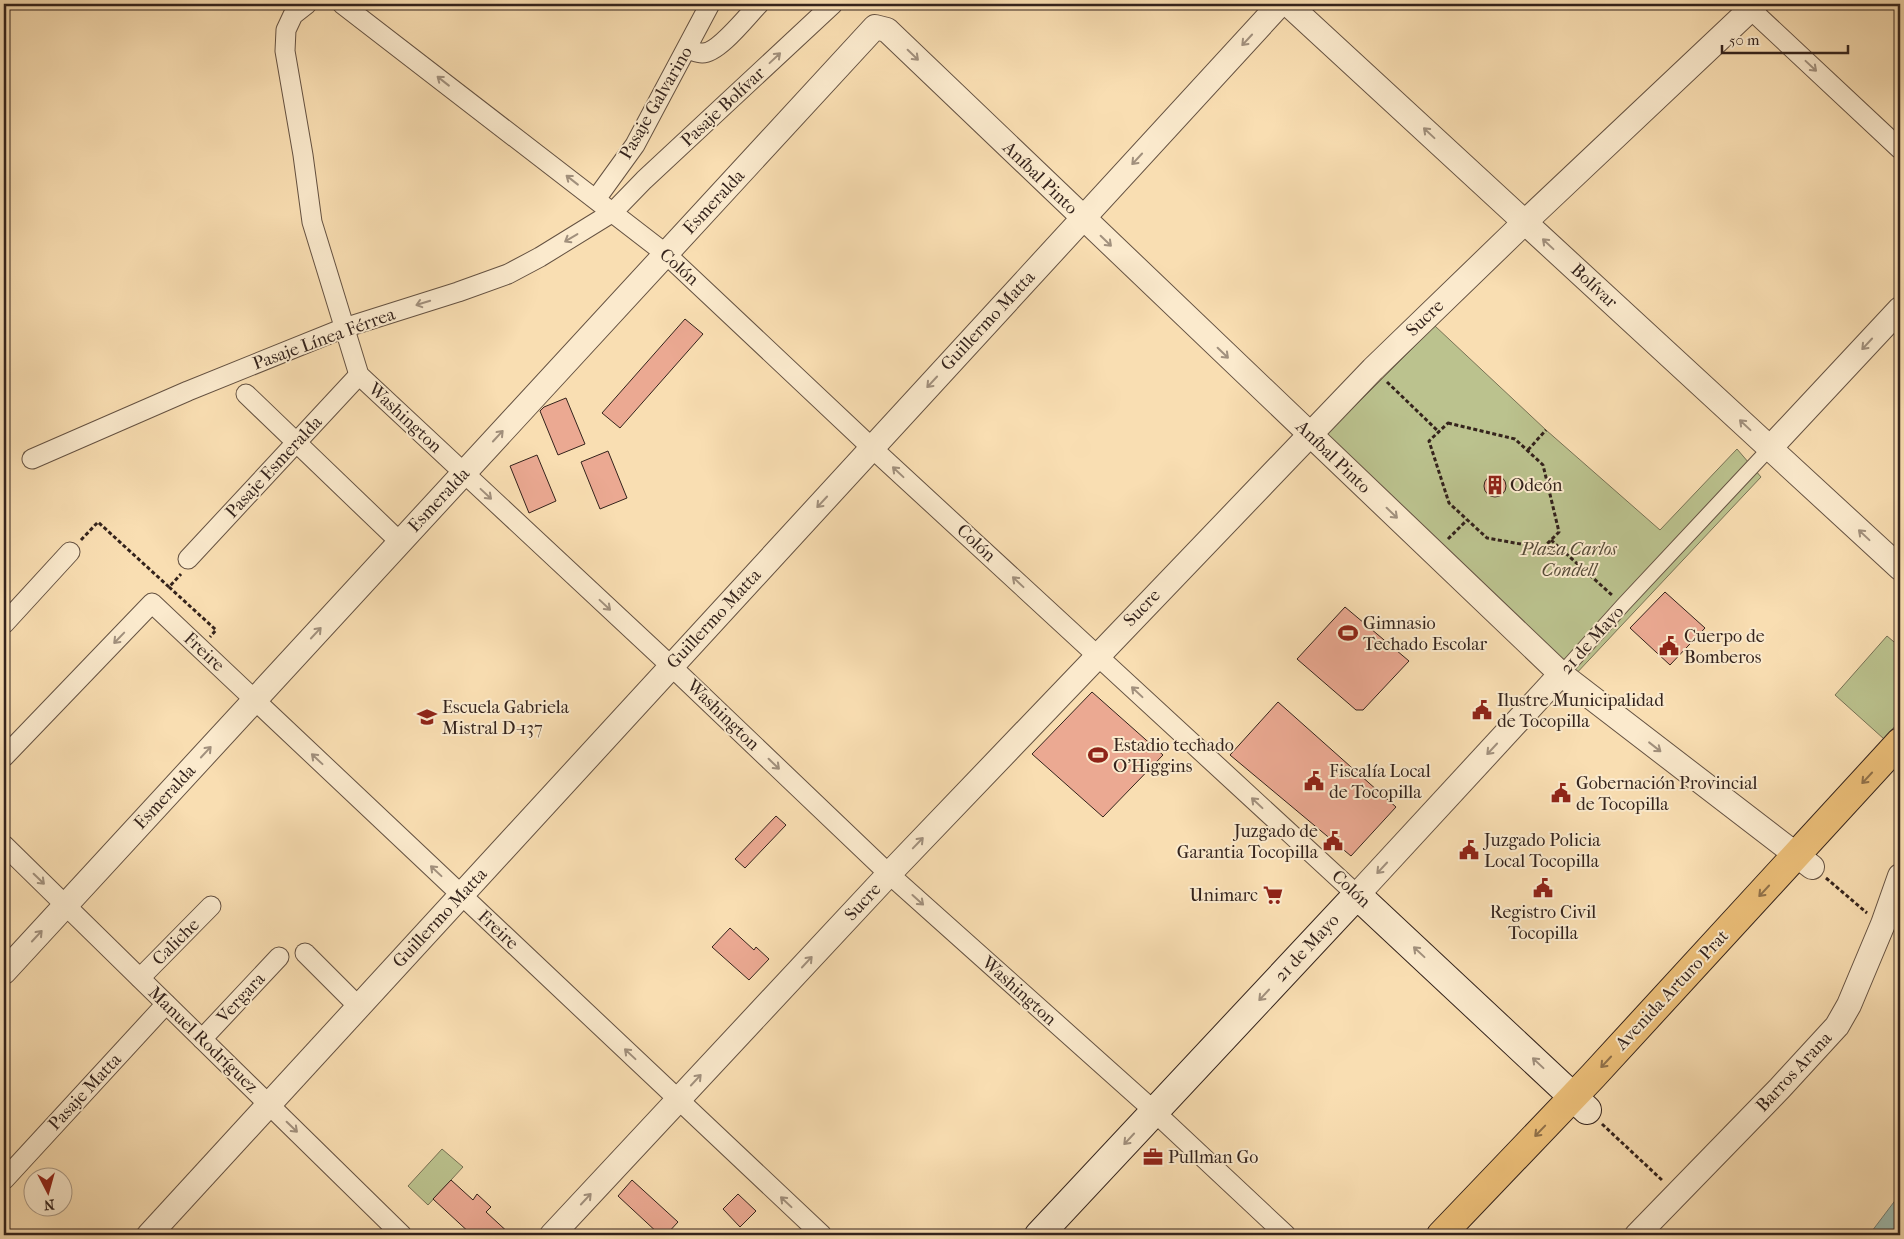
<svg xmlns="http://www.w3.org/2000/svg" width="1904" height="1239" viewBox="0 0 1904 1239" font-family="'IM FELL French Canon',serif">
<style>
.green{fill:#bbc28e;stroke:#787255}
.water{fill:#9ebcb0;stroke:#747f75}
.building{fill:#eba992;stroke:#34231c}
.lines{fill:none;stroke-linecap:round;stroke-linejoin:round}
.pedestrian-casing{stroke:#655242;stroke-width:16}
.minor-casing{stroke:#655242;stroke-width:21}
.tertiary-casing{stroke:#655242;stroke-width:26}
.secondary-casing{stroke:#34231c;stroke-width:30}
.trunk-casing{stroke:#34231c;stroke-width:30}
.path{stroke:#34231c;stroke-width:3;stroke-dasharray:4 2.5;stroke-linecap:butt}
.pedestrian{stroke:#fbeacd;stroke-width:14}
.minor{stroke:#fbeacd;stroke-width:19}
.tertiary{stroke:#fbeacd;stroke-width:24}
.secondary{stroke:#fbeacd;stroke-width:28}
.trunk{stroke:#ecbf79;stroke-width:28}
.oneway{stroke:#a1907d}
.oneway2{stroke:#90714a}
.labels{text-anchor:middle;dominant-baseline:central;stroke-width:4;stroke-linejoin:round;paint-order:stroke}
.street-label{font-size:18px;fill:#34231c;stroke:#fbeacd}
.poi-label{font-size:18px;fill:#34231c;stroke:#fbeacd;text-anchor:start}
.park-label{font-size:18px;font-style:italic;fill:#564b38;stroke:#fbeacd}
</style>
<rect width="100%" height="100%" fill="#f9deb2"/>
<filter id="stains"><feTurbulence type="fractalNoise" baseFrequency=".004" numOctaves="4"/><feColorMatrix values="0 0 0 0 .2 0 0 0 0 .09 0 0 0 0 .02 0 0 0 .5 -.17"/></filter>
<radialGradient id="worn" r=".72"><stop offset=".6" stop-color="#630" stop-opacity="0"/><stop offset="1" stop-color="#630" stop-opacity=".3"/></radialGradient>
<g class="green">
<path d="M1435,326l111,104 114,100 77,-81 24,28 -188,200 -253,-236z"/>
<path d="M1887,636l13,11v73l-16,19 -49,-44z"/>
<path d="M442,1149l21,18 -35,38 -20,-19z"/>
</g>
<path class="water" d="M1900,1194v41h-31z"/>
<g class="building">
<path d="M685,319l18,15 -83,94 -18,-15z"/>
<path d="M566,398l19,46 -27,11 -18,-44 4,-4z"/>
<path d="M608,451l19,47 -27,11 -19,-47z"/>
<path d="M537,455l19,46 -27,12 -19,-47z"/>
<circle cx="1495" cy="486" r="11"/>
<path d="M1665,592l40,36 -35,37 -40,-37z"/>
<path d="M1345,607l64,54 -46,49h-7l-59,-51z"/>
<path d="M1092,692l71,63 -60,62 -71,-63z"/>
<path d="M1278,702l118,105 -45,49 -121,-101z"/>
<path d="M776,816l10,9 -41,43 -10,-9z"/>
<path d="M730,928l24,22 2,-3 13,12 -20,21 -37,-33z"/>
<path d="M451,1180l22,20 4,-6 14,13 -5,5 25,23h-39l-39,-36z"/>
<path d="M632,1180l46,42 -12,13h-6l-42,-39z"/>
<path d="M738,1194l18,17 -16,16 -17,-18z"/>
</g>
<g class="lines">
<defs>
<path id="pedestrian" d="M1561,674l62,-69 147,-157"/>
<g id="minor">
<path d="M307,4l-14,11 -7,15 -1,21 18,104 9,67 47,153 312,291 218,208 255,228 142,133"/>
<path d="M342,4l324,250 206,194 485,447"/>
<path d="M1745,4l155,145"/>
<path d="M687,49c5,1 10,4 15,4 16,1 46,-38 57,-49"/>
<path d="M596,199l39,-54 75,-141"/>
<path d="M246,394l154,148"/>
<path d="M32,459l156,-68 156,-63 114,-36 50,-18 32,-17 73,-45 31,-32 189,-176"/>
<path d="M188,559l171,-184"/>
<path d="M4,624l66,-72"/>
<path d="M4,757l148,-154 670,632"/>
<path d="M4,845l398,390"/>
<path d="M305,953l54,54"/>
<path d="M140,978l71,-72"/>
<path d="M202,1039l77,-82"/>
<path d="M4,1180l162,-176"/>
</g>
<g id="tertiary">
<path d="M1288,4l612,564"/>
<path d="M1770,448l130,-139"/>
<path d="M1357,895l204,-221"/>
<path d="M4,972l871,-945 12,3 674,644 251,193"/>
<path d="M149,1235l1131,-1231"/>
<path d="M552,1235l337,-361 484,-505 152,-147 231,-218"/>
<path d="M1637,1235l143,-147 57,-62 12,-21 34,-81 17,-48"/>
</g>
<path id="secondary" d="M1039,1235l318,-340 230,215"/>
<path id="trunk" d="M1441,1235l152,-159 307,-334"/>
</defs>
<use href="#pedestrian" class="pedestrian-casing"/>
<use href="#minor" class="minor-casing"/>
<use href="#tertiary" class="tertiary-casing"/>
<use href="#secondary" class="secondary-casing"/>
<use href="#trunk" class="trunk-casing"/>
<g class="path">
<path d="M1387,382l52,50"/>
<path d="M1448,423l67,16 28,26 16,67 -16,16 -56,-10 -38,-35 -20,-62z"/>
<path d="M1528,450l18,-20"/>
<path d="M1448,539l19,-19"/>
<path d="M81,540l17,-18 71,65 12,-13"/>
<path d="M1551,540l62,56"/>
<path d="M169,587l47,43 -6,7"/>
<path d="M1826,878l41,35"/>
<path d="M1602,1124l61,57"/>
</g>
<use href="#pedestrian" class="pedestrian"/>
<use href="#minor" class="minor"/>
<use href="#tertiary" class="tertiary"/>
<use href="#secondary" class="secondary"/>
<use href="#trunk" class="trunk"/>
</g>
<defs><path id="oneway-shaft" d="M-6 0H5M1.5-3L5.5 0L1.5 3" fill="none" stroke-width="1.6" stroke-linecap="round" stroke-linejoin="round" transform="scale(1.25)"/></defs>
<g class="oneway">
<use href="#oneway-shaft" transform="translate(1247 40) rotate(133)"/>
<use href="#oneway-shaft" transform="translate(913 55) rotate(44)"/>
<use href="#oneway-shaft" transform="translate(775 58) rotate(-43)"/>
<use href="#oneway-shaft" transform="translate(1811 66) rotate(43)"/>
<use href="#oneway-shaft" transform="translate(443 81) rotate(-142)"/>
<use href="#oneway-shaft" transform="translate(1429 133) rotate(-137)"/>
<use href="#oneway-shaft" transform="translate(1137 159) rotate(133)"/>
<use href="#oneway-shaft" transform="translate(572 180) rotate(-142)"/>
<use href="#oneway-shaft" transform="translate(571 238) rotate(149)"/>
<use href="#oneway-shaft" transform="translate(1106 241) rotate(44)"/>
<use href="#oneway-shaft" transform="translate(1548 244) rotate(-137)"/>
<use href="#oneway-shaft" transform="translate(423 303) rotate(163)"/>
<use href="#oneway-shaft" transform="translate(1867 344) rotate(133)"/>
<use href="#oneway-shaft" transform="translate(1223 353) rotate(44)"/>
<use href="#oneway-shaft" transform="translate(932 382) rotate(133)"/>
<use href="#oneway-shaft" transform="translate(1745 425) rotate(-137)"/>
<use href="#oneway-shaft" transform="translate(498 436) rotate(-47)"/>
<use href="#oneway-shaft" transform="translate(898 472) rotate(-137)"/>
<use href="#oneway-shaft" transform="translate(486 494) rotate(43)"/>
<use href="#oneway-shaft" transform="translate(822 502) rotate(133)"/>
<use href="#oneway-shaft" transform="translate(1392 513) rotate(44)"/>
<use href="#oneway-shaft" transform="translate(1864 535) rotate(-137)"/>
<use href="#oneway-shaft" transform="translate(1018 582) rotate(-137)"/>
<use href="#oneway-shaft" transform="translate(605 605) rotate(43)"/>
<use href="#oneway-shaft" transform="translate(316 633) rotate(-47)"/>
<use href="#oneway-shaft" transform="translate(119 638) rotate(134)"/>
<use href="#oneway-shaft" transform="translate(1137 692) rotate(-137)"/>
<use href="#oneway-shaft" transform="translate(1655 747) rotate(38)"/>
<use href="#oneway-shaft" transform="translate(1492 749) rotate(133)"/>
<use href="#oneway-shaft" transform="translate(206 752) rotate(-47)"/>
<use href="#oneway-shaft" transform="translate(317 759) rotate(-137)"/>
<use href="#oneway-shaft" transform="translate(774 764) rotate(44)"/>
<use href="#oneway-shaft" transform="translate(1257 803) rotate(-137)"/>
<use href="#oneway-shaft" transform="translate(918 843) rotate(-46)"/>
<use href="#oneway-shaft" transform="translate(1382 868) rotate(133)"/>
<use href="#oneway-shaft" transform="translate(436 871) rotate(-137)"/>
<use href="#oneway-shaft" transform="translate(39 879) rotate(44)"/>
<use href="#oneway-shaft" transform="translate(918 900) rotate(42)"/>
<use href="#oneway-shaft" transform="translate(37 936) rotate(-47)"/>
<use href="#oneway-shaft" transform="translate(1419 952) rotate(-137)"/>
<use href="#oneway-shaft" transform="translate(807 962) rotate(-47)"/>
<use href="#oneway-shaft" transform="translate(1264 995) rotate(133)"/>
<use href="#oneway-shaft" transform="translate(630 1054) rotate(-137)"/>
<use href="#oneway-shaft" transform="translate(1538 1063) rotate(-137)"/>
<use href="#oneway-shaft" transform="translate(696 1080) rotate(-47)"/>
<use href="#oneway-shaft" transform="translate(292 1127) rotate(44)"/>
<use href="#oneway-shaft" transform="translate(1129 1139) rotate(133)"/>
<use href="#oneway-shaft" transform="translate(586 1199) rotate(-47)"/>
<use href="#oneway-shaft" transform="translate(786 1202) rotate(-137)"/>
</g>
<g class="oneway2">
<use href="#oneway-shaft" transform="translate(1867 778) rotate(133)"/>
<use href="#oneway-shaft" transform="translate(1764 891) rotate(133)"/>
<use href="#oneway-shaft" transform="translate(1606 1062) rotate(133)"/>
<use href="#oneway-shaft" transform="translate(1540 1131) rotate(134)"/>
</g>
<defs>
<symbol id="building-bare" viewBox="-9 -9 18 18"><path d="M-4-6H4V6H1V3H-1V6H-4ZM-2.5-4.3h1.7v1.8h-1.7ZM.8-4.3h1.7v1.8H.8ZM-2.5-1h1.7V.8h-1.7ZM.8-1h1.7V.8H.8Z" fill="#8f2418" stroke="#fbeacd" stroke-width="2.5" paint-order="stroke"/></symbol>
<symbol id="stadium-bare" viewBox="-9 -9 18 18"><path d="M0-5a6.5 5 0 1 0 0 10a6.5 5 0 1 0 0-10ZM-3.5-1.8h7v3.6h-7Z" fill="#8f2418" stroke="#fbeacd" stroke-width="2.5" paint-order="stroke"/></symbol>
<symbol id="civic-bare" viewBox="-9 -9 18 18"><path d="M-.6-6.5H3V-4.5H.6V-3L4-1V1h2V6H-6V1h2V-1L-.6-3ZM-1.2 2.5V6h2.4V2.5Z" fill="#8f2418" stroke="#fbeacd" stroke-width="2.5" paint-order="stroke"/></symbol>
<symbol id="school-bare" viewBox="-9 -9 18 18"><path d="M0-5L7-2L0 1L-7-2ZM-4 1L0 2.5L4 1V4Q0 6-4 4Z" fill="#8f2418" stroke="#fbeacd" stroke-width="2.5" paint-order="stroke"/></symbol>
<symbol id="supermarket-bare" viewBox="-9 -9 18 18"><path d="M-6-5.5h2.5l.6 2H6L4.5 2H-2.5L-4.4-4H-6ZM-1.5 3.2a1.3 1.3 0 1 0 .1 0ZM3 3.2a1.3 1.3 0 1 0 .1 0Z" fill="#8f2418" stroke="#fbeacd" stroke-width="2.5" paint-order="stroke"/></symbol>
<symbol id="office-bare" viewBox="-9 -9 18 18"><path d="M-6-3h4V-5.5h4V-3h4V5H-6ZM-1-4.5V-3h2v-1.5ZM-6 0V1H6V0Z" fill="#8f2418" stroke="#fbeacd" stroke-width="2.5" paint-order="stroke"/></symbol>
</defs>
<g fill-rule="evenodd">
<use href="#building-bare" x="1481" y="471" width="28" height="28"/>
<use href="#stadium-bare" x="1334" y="619" width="28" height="28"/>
<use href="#civic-bare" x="1655" y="632" width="28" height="28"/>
<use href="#civic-bare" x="1468" y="696" width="28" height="28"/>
<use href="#school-bare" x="413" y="703" width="28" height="28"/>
<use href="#stadium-bare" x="1084" y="741" width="28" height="28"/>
<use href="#civic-bare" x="1300" y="767" width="28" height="28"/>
<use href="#civic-bare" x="1547" y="779" width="28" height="28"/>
<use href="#civic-bare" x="1319" y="827" width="28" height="28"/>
<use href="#civic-bare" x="1455" y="836" width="28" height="28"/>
<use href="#civic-bare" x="1529" y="874" width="28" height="28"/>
<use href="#supermarket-bare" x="1259" y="881" width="28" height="28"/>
<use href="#office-bare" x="1139" y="1143" width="28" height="28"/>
</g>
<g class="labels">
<g class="street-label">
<text transform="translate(656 103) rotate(-60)">Pasaje Galvarino</text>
<text transform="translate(723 107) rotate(-43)">Pasaje Bolívar</text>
<text transform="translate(1040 178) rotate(44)">Aníbal Pinto</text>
<text transform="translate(714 202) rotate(-47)">Esmeralda</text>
<text transform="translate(679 267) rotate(42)">Colón</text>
<text transform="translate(1594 286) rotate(43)">Bolívar</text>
<text transform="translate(1425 318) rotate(-44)">Sucre</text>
<text transform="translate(988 321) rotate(-47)">Guillermo Matta</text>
<text transform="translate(324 339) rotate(-20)">Pasaje Línea Férrea</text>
<text transform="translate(405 418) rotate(43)">Washington</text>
<text transform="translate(1333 457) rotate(44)">Aníbal Pinto</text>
<text transform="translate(274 467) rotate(-47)">Pasaje Esmeralda</text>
<text transform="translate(439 500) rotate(-47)">Esmeralda</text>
<text transform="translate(976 543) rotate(43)">Colón</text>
<text transform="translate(1142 608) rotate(-46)">Sucre</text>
<text transform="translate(714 619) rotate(-47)">Guillermo Matta</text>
<text transform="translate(1592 640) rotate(-48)">21 de Mayo</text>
<text transform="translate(204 652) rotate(43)">Freire</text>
<text transform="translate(723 715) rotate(44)">Washington</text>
<text transform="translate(165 797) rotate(-47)">Esmeralda</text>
<text transform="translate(1351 889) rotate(43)">Colón</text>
<text transform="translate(863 902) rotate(-47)">Sucre</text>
<text transform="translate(440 918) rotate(-47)">Guillermo Matta</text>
<text transform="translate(498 930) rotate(43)">Freire</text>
<text transform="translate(176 942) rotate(-45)">Caliche</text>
<text transform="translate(1307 948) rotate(-47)">21 de Mayo</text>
<text transform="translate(1672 990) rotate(-47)">Avenida Arturo Prat</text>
<text transform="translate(1019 991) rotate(42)">Washington</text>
<text transform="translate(241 998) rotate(-47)">Vergara</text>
<text transform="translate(203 1040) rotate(44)">Manuel Rodríguez</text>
<text transform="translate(1794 1072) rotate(-47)">Barros Arana</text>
<text transform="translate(85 1092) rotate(-47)">Pasaje Matta</text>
</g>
<g class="poi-label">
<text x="1510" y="485">Odeón</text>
<text x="1363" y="623">Gimnasio<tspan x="1363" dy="21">Techado Escolar</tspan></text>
<text x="1684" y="636">Cuerpo de<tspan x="1684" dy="21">Bomberos</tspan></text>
<text x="1497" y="700">Ilustre Municipalidad<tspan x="1497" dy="21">de Tocopilla</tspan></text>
<text x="442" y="707">Escuela Gabriela<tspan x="442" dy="21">Mistral D-137</tspan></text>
<text x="1113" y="745">Estadio techado<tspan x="1113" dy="21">O'Higgins</tspan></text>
<text x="1329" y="771">Fiscalía Local<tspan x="1329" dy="21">de Tocopilla</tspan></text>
<text x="1576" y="783">Gobernación Provincial<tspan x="1576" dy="21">de Tocopilla</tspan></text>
<text x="1318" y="831" text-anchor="end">Juzgado de<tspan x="1318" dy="21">Garantia Tocopilla</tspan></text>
<text x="1484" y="840">Juzgado Policia<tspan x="1484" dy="21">Local Tocopilla</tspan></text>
<text x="1258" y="895" text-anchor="end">Unimarc</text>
<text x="1543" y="912" text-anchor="middle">Registro Civil<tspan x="1543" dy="21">Tocopilla</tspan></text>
<text x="1168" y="1157">Pullman Go</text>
</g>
<g class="park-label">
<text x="1569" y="549">Plaza Carlos<tspan x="1569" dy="21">Condell</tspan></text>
</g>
</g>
<rect width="1904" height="1239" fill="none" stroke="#f9deb2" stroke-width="20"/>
<rect x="5" y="5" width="1894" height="1229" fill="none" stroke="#34231c" stroke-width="2.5"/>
<rect x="10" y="10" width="1884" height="1219" fill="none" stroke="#34231c"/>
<g transform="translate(48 1192) rotate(174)"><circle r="24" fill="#fbeacd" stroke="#ab9a86"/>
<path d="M0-4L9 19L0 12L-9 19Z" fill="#8f2418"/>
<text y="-8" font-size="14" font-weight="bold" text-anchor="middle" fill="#34231c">N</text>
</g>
<path d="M1722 45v8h126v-8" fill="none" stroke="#34231c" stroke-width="2.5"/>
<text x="1729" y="45" font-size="15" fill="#34231c" stroke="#fbeacd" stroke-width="4" paint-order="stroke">50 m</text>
<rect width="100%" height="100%" filter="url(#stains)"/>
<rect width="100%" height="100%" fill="url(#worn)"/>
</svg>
